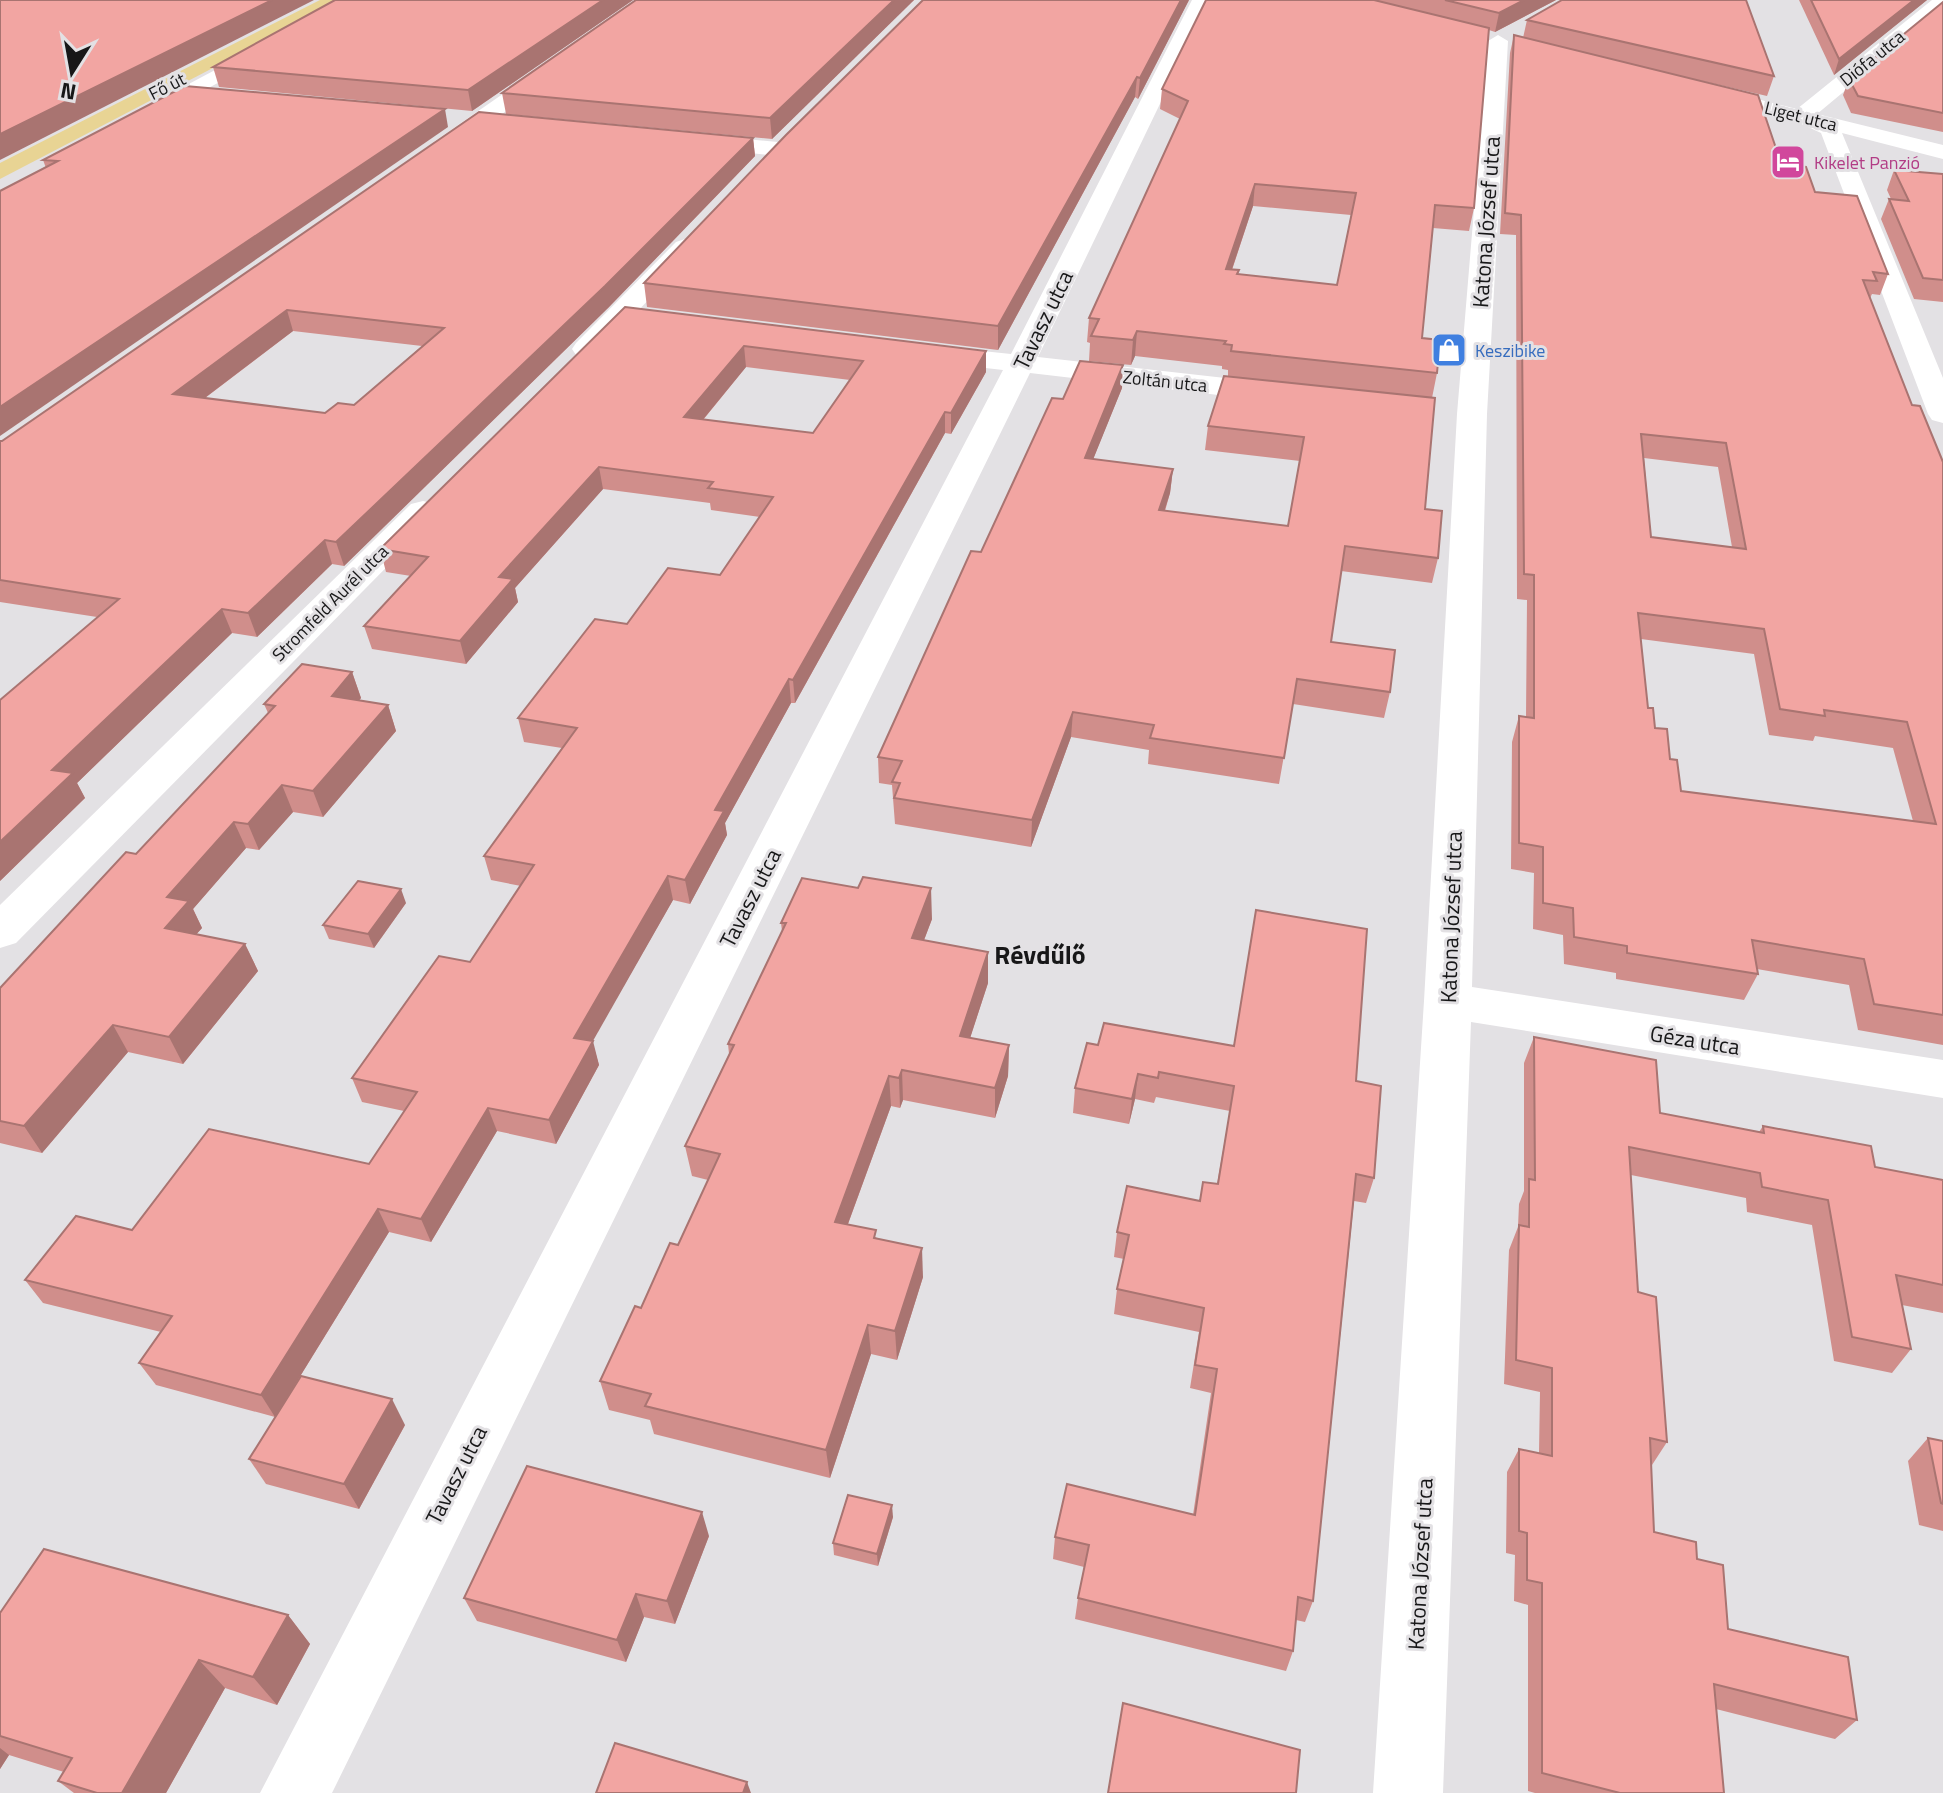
<svg xmlns="http://www.w3.org/2000/svg" width="1943" height="1793" viewBox="0 0 1943 1793" font-family="'Titillium Web',sans-serif">
<style>
.lines{fill:none;stroke-linecap:round;stroke-linejoin:round}
.street{fill:#fff;fill-rule:evenodd}
.primary{fill:#e8d494;fill-rule:evenodd}
.wall{fill:#d08e8b;fill-rule:evenodd}
.shaded-wall{fill:#a97471}
.building{fill:#f2a5a2;stroke:#a97471;stroke-width:2;fill-rule:evenodd}
.labels{text-anchor:middle;dominant-baseline:central;stroke-width:6;stroke-linejoin:round;paint-order:stroke}
.far-street-label{font-size:18px;fill:#171718;stroke:#e3e1e4}
.far-hotel-label{font-size:18px;fill:#b23c85;stroke:#e3e1e4;text-anchor:start}
.far-shop-label{font-size:18px;fill:#366cbe;stroke:#e3e1e4;text-anchor:start}
.street-label{font-size:22px;fill:#171718;stroke:#e3e1e4}
.quarter-label{font-size:26px;font-weight:bold;fill:#171718;stroke:#e3e1e4}
</style>
<rect width="100%" height="100%" fill="#e3e1e4"/>
<g class="lines">
<g class="street">
<path d="M347,0h22l-219,120 -7,2 -11,-6 4,-4z"/>
<path d="M638,0h21l-208,151h-16l-3,-5 3,-5z"/>
<path d="M1192,0h18l-172,357 240,27 10,3 5,6 -5,6 -10,3 -248,-29 -698,1420h-72l743,-1423 -78,-9 -10,-2 -4,-6 4,-6 10,-2 86,9z"/>
<path d="M1932,0h11v9l-126,105 126,31v14l-101,-26 101,245v45l-11,-3 -4,-6 -107,-281 -26,-12 -97,-25 -3,-4 10,-6 92,23z"/>
<path d="M1498,35l10,6 -21,373 -15,573 471,73v38l-472,-76 -28,771h-70l51,-792 33,-587 31,-373z"/>
<path d="M693,134l85,8 11,7 -11,7 -93,-10 -3,-5z"/>
<path d="M685,239l9,3 4,5 -4,5 -98,103 -10,2 -10,-2 -4,-6 4,-6 100,-101z"/>
<path d="M423,501l12,3 4,7 -4,7 -419,425 -16,5v-43l411,-401z"/>
</g>
<path class="primary" d="M320,0h23l-343,179v-16z"/>
</g>
<g class="wall">
<path d="M335,0h298l-161,111 -253,-24 -6,-20z"/>
<path d="M636,0h278l-142,139 -266,-25 -4,-21z"/>
<path d="M1189,0l-51,99 -3,-2 -137,253 -351,-43 -3,-24z"/>
<path d="M1206,0h350l-61,32 -6,-2 -15,178 -5,23 -36,-3 -11,110 15,35 -5,25 -7,111 13,49 -6,25 -91,-12 -10,71 59,50 -6,26 -91,-14 -14,80 -131,-20 1,-14 -78,-13 -40,110 -136,-23 -3,-39 -13,-2 -1,-26 103,-205 82,-153 59,-11 -29,71 80,10 -3,24 -5,18 123,15 12,-65 -95,-11 3,-24 20,-50v-6l-6,-1v-3l-87,-10 -4,9 -42,-4 1,-18 -3,-1 2,-24 91,-199 -20,-10 2,-20zM1253,206l98,9 -14,70 -99,-11 1,-4h-7z"/>
<path d="M1799,0h128l-93,75z"/>
<path d="M1943,2v130l-92,-19 -8,-18 6,-16z"/>
<path d="M1527,20l247,56 -7,20 -121,-28 134,92 19,6 16,26 73,82 -8,21 -8,-1 -2,4 42,107 31,57v583l-85,-15 -9,-45 -92,-16 1,5 -14,26 -128,-21v-6l-52,-9 -1,-29 -30,-6 1,-56 -23,-4 1,-127 7,-26 7,1 1,-117 -10,-1 -1,-364 -16,-1 10,-181 4,-18 9,3zM1644,458l74,9 14,80 -81,-10zM1641,639l113,15 15,81 44,6 2,-5 78,12 20,73 -232,-30 -11,-32 -15,-31 -7,-20z"/>
<path d="M479,112l274,26 2,18 -146,151 -265,259 -12,-2 -75,73 -25,-4 -155,150 8,15 -85,83 97,-264 -97,-15v-161h2zM293,331l129,15 -68,59 -29,8 -120,-15z"/>
<path d="M448,127l-402,41 -3,-8z"/>
<path d="M1894,170l49,4v128l-29,-3 -33,-80 8,-20h2l-4,-9z"/>
<path d="M625,307l361,44v21l-35,62 -6,-1 -150,270h-4l-66,120 2,12 -37,69 -17,-4 -81,141 7,24 -43,79 -59,-13 -66,111 -42,-10 -114,185 -119,-32 -17,-22 22,-31 -118,-29 -18,-23 107,-50 237,-66 35,-53 -42,-9 -10,-24 118,-116 51,-76 -30,-6 -7,-24 78,-108 -38,-6 -6,-24 109,-94 93,-49 40,-58 -49,-7 -1,-7 -107,-14 -88,99 3,14 -52,62 -94,-15 -8,-23 47,-50 -25,-4 -6,-23zM746,367l104,13 -37,53 -110,-13z"/>
<path d="M352,672l9,26 -2,2 29,5 8,26 -73,86 -30,-5 -34,38 -13,-2 -53,61 9,19 -6,6 49,10 13,27 -75,93 -55,-12 -86,101 -42,-10v-155l136,-134 132,-141 -4,-9z"/>
<path d="M406,903l-32,45 -45,-9 -6,-14z"/>
<path d="M932,919l-8,21 64,12v31l-18,55 39,7 -1,31 -13,42 -92,-18 -3,8 -9,-2 -43,118 29,14 46,39 -26,83 -26,-6 -41,124 -176,-44 -4,-14 -41,-10 -9,-29 41,-73 37,-63 30,-65 -16,-4 -7,-30 44,-92 -1,-10 54,-113 -1,-8z"/>
<path d="M1534,1037l126,76 99,19 4,-6 112,41 68,13v133l-41,-8 9,44 -19,24 -58,-12 -22,-136 -65,-13 -1,-14 -115,-23 7,117 29,150 -15,23h-1l3,67 43,27 31,70 129,91 -22,19 -119,-30 8,84h-189l-7,-2v-186l-14,-4 1,-46 -9,-2 1,-81 12,-23 20,4 1,-61 -36,-8 5,-134 9,-23 1,-23 5,-13v-128z"/>
<path d="M1098,1045l258,36 18,97 -8,25 -12,-2 -41,400 -8,21 -9,-2 -3,31 -7,20 -211,-52 3,-21 6,-31 -31,-8 2,-22 138,-22 18,-122 -21,-5 9,-56 -85,-18 3,-25 7,-30 -10,-2 3,-25 83,-31 17,-17 13,-73 -74,-14 -2,6 -19,-4 -6,25 -56,-11 2,-25z"/>
<path d="M405,1425l-46,84 -93,-25 -17,-25z"/>
<path d="M1928,1438l15,3v90l-24,-6 -11,-64z"/>
<path d="M893,1517l-15,49 -44,-11 -1,-12z"/>
<path d="M709,1536l-34,88 -31,-7 -18,45 -149,-41 -13,-23z"/>
<path d="M0,1613l288,2 22,29 -33,61 -52,-17 -59,105h-92l-16,-12 6,-9 -55,-17 -9,14z"/>
</g>
<g class="shaded-wall">
<path d="M272,0h42l-314,160v-26z"/>
<path d="M603,0h30l-161,111 -4,-21z"/>
<path d="M894,0h20l-142,139 -2,-21z"/>
<path d="M1181,0h8l-51,99 2,-21z"/>
<path d="M1524,0h32l-61,32 4,-19z"/>
<path d="M1914,0h13l-93,75 5,-16z"/>
<path d="M1137,77l-2,20 -137,253v-24z"/>
<path d="M445,109l3,18 -448,309v-29z"/>
<path d="M753,138l2,18 -146,151 -265,259 -8,-24z"/>
<path d="M1255,184l-2,22 -29,87 2,-24z"/>
<path d="M287,310l6,21 -112,85 -8,-22z"/>
<path d="M1137,331l-2,25 -4,9 2,-25z"/>
<path d="M744,346l2,21 -59,72 -3,-22z"/>
<path d="M986,351v21l-35,62v-21z"/>
<path d="M1123,365l-1,23 -38,94 1,-24z"/>
<path d="M945,412v21l-150,270 -2,-23z"/>
<path d="M599,467l4,22 -88,99 3,14 -52,62 -6,-23 39,-64z"/>
<path d="M1173,469l-3,24 -13,41 2,-24z"/>
<path d="M325,540l7,24 -75,73 -9,-24z"/>
<path d="M222,609l10,24 -155,150 8,15 -85,83v-39l52,-72z"/>
<path d="M352,672l9,26 -20,24 -9,-26z"/>
<path d="M789,679l2,24 -66,120 2,12 -37,69 -5,-24 30,-70z"/>
<path d="M388,705l8,26 -73,86 -10,-26z"/>
<path d="M1073,712l-2,25 -40,110 1,-27z"/>
<path d="M282,785l11,27 -34,38 -11,-26z"/>
<path d="M234,822l12,26 -53,61 9,19 -23,26 -14,-26 2,-31z"/>
<path d="M668,876l5,24 -92,162 -7,-24z"/>
<path d="M931,888l1,31 -19,50 -1,-31z"/>
<path d="M401,889l5,14 -32,45 -6,-14z"/>
<path d="M245,944l13,27 -75,93 -14,-27z"/>
<path d="M988,952v31l-27,83 -1,-30z"/>
<path d="M113,1025l15,27 -86,101 -18,-27z"/>
<path d="M593,1041l6,24 -43,79 -7,-24z"/>
<path d="M1009,1045l-1,31 -13,42v-30z"/>
<path d="M902,1070l1,30 -3,8 -1,-30z"/>
<path d="M1138,1074l-3,25 -6,25 3,-25z"/>
<path d="M889,1076l2,30 -53,145 -3,-29z"/>
<path d="M488,1108l9,23 -66,111 -10,-23z"/>
<path d="M378,1209l11,23 -114,185 -14,-22z"/>
<path d="M922,1248l1,29 -26,83 -2,-29z"/>
<path d="M868,1325l3,29 -41,124 -4,-28z"/>
<path d="M392,1399l13,26 -46,84 -15,-25z"/>
<path d="M892,1505l1,12 -15,49 -1,-12z"/>
<path d="M702,1512l7,24 -34,88 -8,-23z"/>
<path d="M636,1594l8,23 -18,45 -9,-22z"/>
<path d="M288,1615l22,29 -33,61 -24,-28z"/>
<path d="M199,1660l26,28 -59,105h-44z"/>
<path d="M0,1748l9,7 -9,14z"/>
<path d="M747,1782l4,11h-8z"/>
</g>
<g class="building">
<path d="M0,0h272l-272,134z"/>
<path d="M335,0h268l-135,90 -255,-23z"/>
<path d="M636,0h258l-124,118 -268,-25z"/>
<path d="M923,0h258l-41,78 -3,-1 -139,249 -354,-43 142,-148z"/>
<path d="M1206,0h168l115,28 -15,180 -39,-3 -13,133 18,2 -3,33 -206,-22 1,-6 -8,-1 2,-3 -89,-10 -4,9 -42,-4 8,-17 -10,-1 99,-217 -26,-12zM1255,184l101,9 -19,92 -100,-11 2,-4 -13,-1z"/>
<path d="M1445,0h79l-25,13z"/>
<path d="M1562,0h184l28,76 -247,-56z"/>
<path d="M1811,0h103l-75,59z"/>
<path d="M1943,2v111l-85,-17 -9,-17z"/>
<path d="M1514,35l244,60 22,65 17,2 2,4 7,1 9,25 42,4 31,78 -15,-2 4,9 -14,-1 49,125 8,1 23,56v553l-69,-11 -10,-45 -112,-19 6,34 -131,-21v-7l-53,-9 -1,-29 -30,-5v-56l-24,-4v-127l15,2v-143l-10,-1 -3,-359 -16,-2zM1641,434l85,9 20,106 -95,-12zM1638,613l126,16 16,80 45,7 -1,-6 83,12 29,102 -255,-33 -4,-31 -7,-1 -3,-30 -12,-1 -2,-20h-5z"/>
<path d="M185,86l260,23 -445,298v-216l58,-30 -15,-1z"/>
<path d="M479,112l274,26 -148,148 -269,256 -11,-2 -77,73 -26,-4 -170,161 21,3 -73,69v-142l119,-101 -119,-19v-139h2zM287,310l157,18 -90,77 -16,-2 -13,10 -152,-19z"/>
<path d="M1894,170l49,4v106l-20,-2 -34,-79 20,2z"/>
<path d="M625,307l361,44 -35,62 -6,-1 -152,268 -4,-1 -74,131 9,1 -39,69 -17,-4 -94,162 19,3 -44,79 -61,-12 -67,111 -43,-10 -117,186 -122,-32 33,-47 -147,-36 51,-64 56,14 77,-101 160,35 48,-72 -65,-14 87,-122 31,6 64,-97 -50,-9 93,-128 -59,-10 77,-99 32,5 41,-56 52,7 53,-78 -65,-9 5,-6 -114,-15 -100,110 14,2 -53,62 -96,-15 64,-69 -48,-8zM744,346l119,15 -50,72 -129,-16z"/>
<path d="M1080,361l43,4 -38,93 88,11 -14,41 129,16 16,-89 -96,-11 16,-50 211,22 -10,111 17,2 -4,47 -93,-12 -14,96 64,8 -5,42 -93,-13 -13,79 -134,-20 4,-13 -81,-13 -41,108 -138,-22 6,-15 -8,-1 10,-21 -24,-4 93,-206 10,1 71,-154 11,1z"/>
<path d="M302,664l50,8 -20,24 56,9 -75,86 -31,-6 -34,39 -14,-2 -67,75 22,4 -24,27 80,16 -76,93 -56,-12 -89,101 -24,-5v-133l126,-136 10,2 139,-148 -11,-2z"/>
<path d="M863,877l68,11 -19,50 76,14 -28,84 49,9 -14,43 -93,-18 -3,8 -10,-2 -54,146 41,8 -2,8 48,10 -27,83 -27,-6 -42,125 -181,-44 6,-12 -51,-13 35,-75 6,2 29,-65 8,2 42,-91 -35,-8 49,-101 -6,-1 58,-121h-5l21,-45 56,10z"/>
<path d="M358,881l43,8 -33,45 -45,-9z"/>
<path d="M1256,910l111,19 -11,152 25,5 -7,92 -18,-4 -43,427 -15,-4 -5,54 -215,-53 11,-53 -34,-8 12,-53 128,31 22,-146 -22,-4 9,-57 -87,-19 12,-54 -12,-3 10,-46 73,15 3,-19 15,2 16,-98 -75,-14 -1,6 -20,-4 -6,25 -57,-11 12,-45 11,2 6,-22 130,23z"/>
<path d="M1534,1037l122,23 4,53 104,20 -1,-7 108,20 4,21 68,13v105l-47,-10 15,74 -59,-12 -24,-137 -66,-13 -2,-14 -131,-26 9,145 18,5 11,145 -17,-4 4,94 42,10 1,17 26,6 5,64 120,28 9,63 -143,-36 10,109h-104l-78,-20v-190l-15,-3v-47l-8,-2v-82l33,7v-88l-36,-8 3,-135 10,2v-48l6,1z"/>
<path d="M301,1376l91,23 -48,85 -95,-25z"/>
<path d="M1928,1438l15,3v63l-2,-1z"/>
<path d="M527,1466l175,46 -35,89 -31,-7 -19,46 -153,-42z"/>
<path d="M848,1495l44,10 -15,49 -44,-11z"/>
<path d="M44,1549l244,66 -35,62 -54,-17 -77,133h-25l-39,-12 14,-23 -72,-22v-123z"/>
<path d="M1123,1703l177,47 -4,43h-188z"/>
<path d="M615,1743l132,39 -4,11h-147z"/>
</g>
<defs>
<symbol id="hotel-square" viewBox="-11 -11 22 22"><rect x="-9" y="-9" width="18" height="18" rx="4" fill="#d1479c" stroke="#e3e1e4"/><path d="M-6-4.5h1.5V1H6V5H4.5V3h-9V5H-6ZM-4 0a1.8 1.8 0 1 1 3.6 0ZM.5 0V-2.5h3Q6-2.5 6 0Z" fill="#fff"/></symbol>
<symbol id="shop-square" viewBox="-11 -11 22 22"><rect x="-9" y="-9" width="18" height="18" rx="4" fill="#3f7fe0" stroke="#e3e1e4"/><path d="M-5-2.5h2.3a2.7 3.5 0 0 1 5.4 0H5L5.5 6h-11ZM-1.5-2.5h3a1.5 2.3 0 0 0-3 0Z" fill="#fff"/></symbol>
</defs>
<g fill-rule="evenodd">
<use href="#hotel-square" x="1768" y="142" width="40" height="40"/>
<use href="#shop-square" x="1429" y="330" width="40" height="40"/>
</g>
<g class="labels">
<g class="far-street-label">
<text transform="translate(1872 58) rotate(-39)">Diófa utca</text>
<text transform="translate(167 86) rotate(-27)">Fő út</text>
<text transform="translate(1801 116) rotate(14)">Liget utca</text>
<text transform="translate(1165 381) rotate(6)">Zoltán utca</text>
<text transform="translate(330 603) rotate(-45)">Stromfeld Aurél utca</text>
</g>
<g class="far-hotel-label">
<text x="1814" y="162">Kikelet Panzió</text>
</g>
<g class="far-shop-label">
<text x="1475" y="350">Keszibike</text>
</g>
<g class="street-label">
<text transform="translate(1486 222) rotate(-86)">Katona József utca</text>
<text transform="translate(1043 320) rotate(-64)">Tavasz utca</text>
<text transform="translate(750 898) rotate(-63)">Tavasz utca</text>
<text transform="translate(1451 917) rotate(-88)">Katona József utca</text>
<text transform="translate(1695 1040) rotate(9)">Géza utca</text>
<text transform="translate(456 1475) rotate(-63)">Tavasz utca</text>
<text transform="translate(1420 1564) rotate(-87)">Katona József utca</text>
</g>
<g class="quarter-label">
<text x="1040" y="954">Révdűlő</text>
</g>
</g>
<g transform="translate(72 72) rotate(191)" stroke="#e3e1e4" stroke-width="6" paint-order="stroke">
<path d="M0-6L14 30L0 20L-14 30Z" fill="#171718"/>
<text y="-12" font-size="22" font-weight="bold" text-anchor="middle" fill="#171718">N</text>
</g>
</svg>
